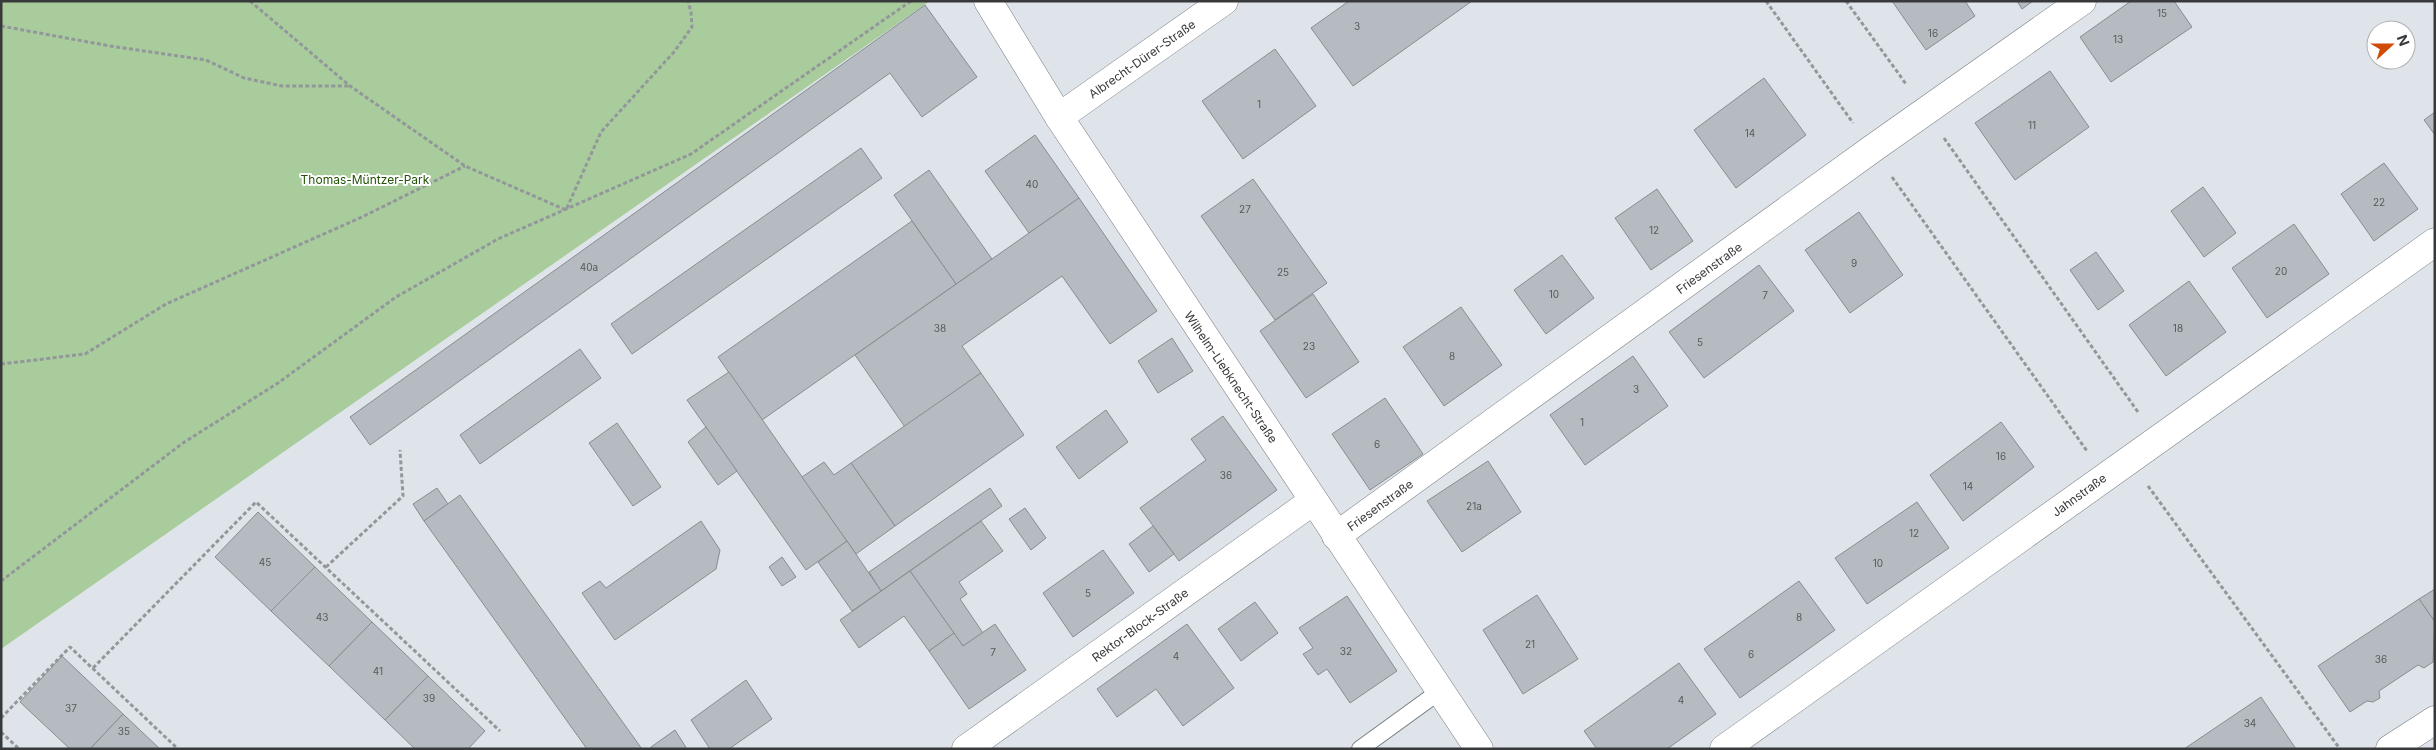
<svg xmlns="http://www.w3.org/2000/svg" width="2436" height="750" viewBox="0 0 2436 750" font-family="Inter,sans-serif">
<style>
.green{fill:#a8cc9b}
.building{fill:#b5bbc0;stroke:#888d92}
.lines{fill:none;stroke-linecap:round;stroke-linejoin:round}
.lane-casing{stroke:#797f83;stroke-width:18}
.street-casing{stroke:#797f83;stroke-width:29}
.path{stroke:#93979b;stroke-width:3;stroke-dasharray:4 2.5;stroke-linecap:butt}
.lane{stroke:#fff;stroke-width:16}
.street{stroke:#fff;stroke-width:28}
.labels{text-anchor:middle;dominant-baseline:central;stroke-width:4;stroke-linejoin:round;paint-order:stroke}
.number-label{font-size:10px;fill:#565a5c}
.street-label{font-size:12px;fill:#37393b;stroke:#fff}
.park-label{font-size:12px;fill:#225308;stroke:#fff}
</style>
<rect width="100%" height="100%" fill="#dee4e9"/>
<path class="green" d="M1,1h929l-929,648z"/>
<g class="building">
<path d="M1349,1h123l-119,85 -42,-58z"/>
<path d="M1892,1h73l10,15 -49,34z"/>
<path d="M2017,1h16l-11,8z"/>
<path d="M2131,1h43l18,26 -81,55 -31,-45z"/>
<path d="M925,5l52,72 -55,40 -32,-44 -520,372 -20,-28z"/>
<path d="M1275,49l41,57 -73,53 -41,-58z"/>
<path d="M2050,71l39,56 -74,53 -40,-57z"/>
<path d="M1764,78l42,57 -70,53 -42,-58z"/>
<path d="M2435,112v23l-11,-15z"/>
<path d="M1035,135l44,63 -50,35 -44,-62z"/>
<path d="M861,148l21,30 -250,176 -21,-30z"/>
<path d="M2384,163l34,46 -44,32 -33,-47z"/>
<path d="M929,170l63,89 -36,25 -62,-89z"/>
<path d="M1253,179l74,104 -52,37 -74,-104z"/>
<path d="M2203,187l33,46 -32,24 -33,-46z"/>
<path d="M1657,189l36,52 -42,29 -36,-52z"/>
<path d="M1079,198l78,113 -47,33 -48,-68 -100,70 19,27 -76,54 -50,-72z"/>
<path d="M1859,212l44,63 -53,38 -45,-63z"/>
<path d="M912,221l44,63 -194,136 -44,-63z"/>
<path d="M2294,224l35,50 -62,44 -35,-50z"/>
<path d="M2096,252l28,39 -26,19 -28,-40z"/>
<path d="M1562,255l32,43 -48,36 -32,-44z"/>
<path d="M1759,265l35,46 -90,67 -35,-46z"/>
<path d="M2189,281l37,51 -60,44 -37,-51z"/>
<path d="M1313,294l46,68 -53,36 -46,-67z"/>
<path d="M1461,307l41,58 -58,41 -41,-59z"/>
<path d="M1172,338l21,33 -35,22 -20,-32z"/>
<path d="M580,349l21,29 -121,86 -20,-29z"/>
<path d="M1633,356l35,50 -83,59 -35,-50z"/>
<path d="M729,372l118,169 -41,29 -119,-170z"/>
<path d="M981,373l43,62 -129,91 -44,-63z"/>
<path d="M1385,398l38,56 -53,36 -38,-56z"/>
<path d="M1106,410l22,32 -49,37 -23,-32z"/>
<path d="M1223,416l54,74 -98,71 -39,-53 66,-48 -15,-21z"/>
<path d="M2001,422l33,45 -71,54 -33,-46z"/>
<path d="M617,423l44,64 -28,19 -44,-63z"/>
<path d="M706,427l31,44 -19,14 -30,-43z"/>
<path d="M1488,461l33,51 -59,40 -35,-51z"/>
<path d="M824,462l10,13 17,-12 44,63 -39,28 -54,-77z"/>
<path d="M437,488l11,16 -24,17 -11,-17z"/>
<path d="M990,488l12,18 -121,85 -12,-19z"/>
<path d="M460,495l182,254h-55l-163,-228z"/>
<path d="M1917,502l32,46 -82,56 -32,-46z"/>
<path d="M1025,508l21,30 -15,12 -22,-31z"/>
<path d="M258,512l57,55 -44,44 -56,-54z"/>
<path d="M701,521l19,29 -4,19 -101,71 -33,-47 18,-12 6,7z"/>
<path d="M981,521l22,30 -44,31 8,12 -7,5 23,34 -20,13 -53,-75z"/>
<path d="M1153,526l21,28 -25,18 -20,-28z"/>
<path d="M847,541l34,50 -29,20 -34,-49z"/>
<path d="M1103,550l31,43 -61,44 -30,-44z"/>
<path d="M782,557l14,20 -14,9 -13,-19z"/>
<path d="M315,567l57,55 -43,44 -58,-55z"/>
<path d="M910,571l44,62 -25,18 -25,-35 -45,32 -19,-28z"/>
<path d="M1799,581l36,49 -95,68 -36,-49z"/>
<path d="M2435,589v33l-16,-23z"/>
<path d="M1537,595l41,64 -55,35 -40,-64z"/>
<path d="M1347,596l50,75 -47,32 -23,-34 -9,6 -15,-21 10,-6 -14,-20z"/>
<path d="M2419,599l16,23 -2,40 -9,6 -6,-3 -39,26 1,7 -7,4 -6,-1 -17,11 -32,-46z"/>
<path d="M1255,602l23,31 -37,28 -23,-32z"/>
<path d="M372,622l56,54 -43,44 -56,-54z"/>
<path d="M995,624l31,46 -57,39 -40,-58 25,-18 9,13z"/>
<path d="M1187,624l47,64 -51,38 -27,-37 -39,28 -20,-28z"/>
<path d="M62,656l61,58 -33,35h-20l-50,-47z"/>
<path d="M1679,663l37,51 -49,35h-70l-13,-18z"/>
<path d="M428,676l57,55 -17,18h-53l-30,-29z"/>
<path d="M746,680l26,39 -43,30h-19l-19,-29z"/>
<path d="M2261,697l35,52h-112z"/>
<path d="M123,714l37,35h-70z"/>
<path d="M675,730l12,19h-35l-1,-2z"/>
</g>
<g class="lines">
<defs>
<path id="lane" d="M1360,749l80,-58"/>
<g id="street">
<path d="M988,1l71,116 420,632"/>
<path d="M1059,117l165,-116"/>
<path d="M1336,536l536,-387 210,-148"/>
<path d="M966,749l347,-248"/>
<path d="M1724,749l711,-507"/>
<path d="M2390,749l45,-29"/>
</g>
</defs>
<use href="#lane" class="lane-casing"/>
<use href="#street" class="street-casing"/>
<g class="path">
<path d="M250,1l100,85 115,80 101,44 35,-78 73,-80 18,-25 -1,-15 -3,-11"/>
<path d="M1766,1l87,122"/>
<path d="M1846,1l60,83"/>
<path d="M1,26l109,20 96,14 38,18 38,8h68"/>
<path d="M1944,138l194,274"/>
<path d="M1892,177l195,274"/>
<path d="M1,364l84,-10 81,-50 196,-87 103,-51"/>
<path d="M2148,486l192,263"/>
<path d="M326,567l77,-71 -3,-46"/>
<path d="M1,581l182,-138 95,-60 118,-86 102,-58 193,-85 220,-153"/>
<path d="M93,668l163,-166 244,229"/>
<path d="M1,718l69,-71 108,102"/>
<path d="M1,732l18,17"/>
</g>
<use href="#lane" class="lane"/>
<use href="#street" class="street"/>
</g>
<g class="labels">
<g class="number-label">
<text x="2162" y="13">15</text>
<text x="1357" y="26">3</text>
<text x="1933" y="33">16</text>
<text x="2118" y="39">13</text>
<text x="1259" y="104">1</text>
<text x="2032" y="125">11</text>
<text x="1750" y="133">14</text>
<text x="1032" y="184">40</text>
<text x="2379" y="202">22</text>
<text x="1245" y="209">27</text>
<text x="1654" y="230">12</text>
<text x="1854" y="263">9</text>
<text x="589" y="267">40a</text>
<text x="2281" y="271">20</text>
<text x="1283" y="272">25</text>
<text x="1554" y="294">10</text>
<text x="1765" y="295">7</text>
<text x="940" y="328">38</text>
<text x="2178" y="328">18</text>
<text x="1700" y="342">5</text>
<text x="1309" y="346">23</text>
<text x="1452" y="356">8</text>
<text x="1636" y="389">3</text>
<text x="1582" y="422">1</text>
<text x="1377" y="444">6</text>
<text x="2001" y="456">16</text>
<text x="1226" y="475">36</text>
<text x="1968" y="486">14</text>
<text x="1474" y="506">21a</text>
<text x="1914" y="533">12</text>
<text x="265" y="562">45</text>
<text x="1878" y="563">10</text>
<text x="1088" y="593">5</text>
<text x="322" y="617">43</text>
<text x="1799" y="617">8</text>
<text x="1530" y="644">21</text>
<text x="1346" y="651">32</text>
<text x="993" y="652">7</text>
<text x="1751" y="654">6</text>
<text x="1176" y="656">4</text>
<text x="2381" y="659">36</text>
<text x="378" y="671">41</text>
<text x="429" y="698">39</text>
<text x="1681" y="700">4</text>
<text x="71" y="708">37</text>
<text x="2250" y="723">34</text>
<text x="124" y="731">35</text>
</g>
<g class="street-label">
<text transform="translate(1142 59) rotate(-35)">Albrecht-Dürer-Straße</text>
<text transform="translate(1709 268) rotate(-36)">Friesenstraße</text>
<text transform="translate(1231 377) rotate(56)">Wilhelm-Liebknecht-Straße</text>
<text transform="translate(2079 495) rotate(-36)">Jahnstraße</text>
<text transform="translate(1380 505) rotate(-36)">Friesenstraße</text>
<text transform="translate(1140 625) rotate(-36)">Rektor-Block-Straße</text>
</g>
<g class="park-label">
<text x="365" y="179">Thomas-Müntzer-Park</text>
</g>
</g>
<rect width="2436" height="750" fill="none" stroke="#37393b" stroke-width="5"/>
<g transform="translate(2391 45) rotate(69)"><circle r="24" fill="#ffffff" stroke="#afb0b1"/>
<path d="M0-4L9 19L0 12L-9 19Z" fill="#d04b06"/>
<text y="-8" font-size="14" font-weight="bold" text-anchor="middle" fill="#37393b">N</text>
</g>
</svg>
